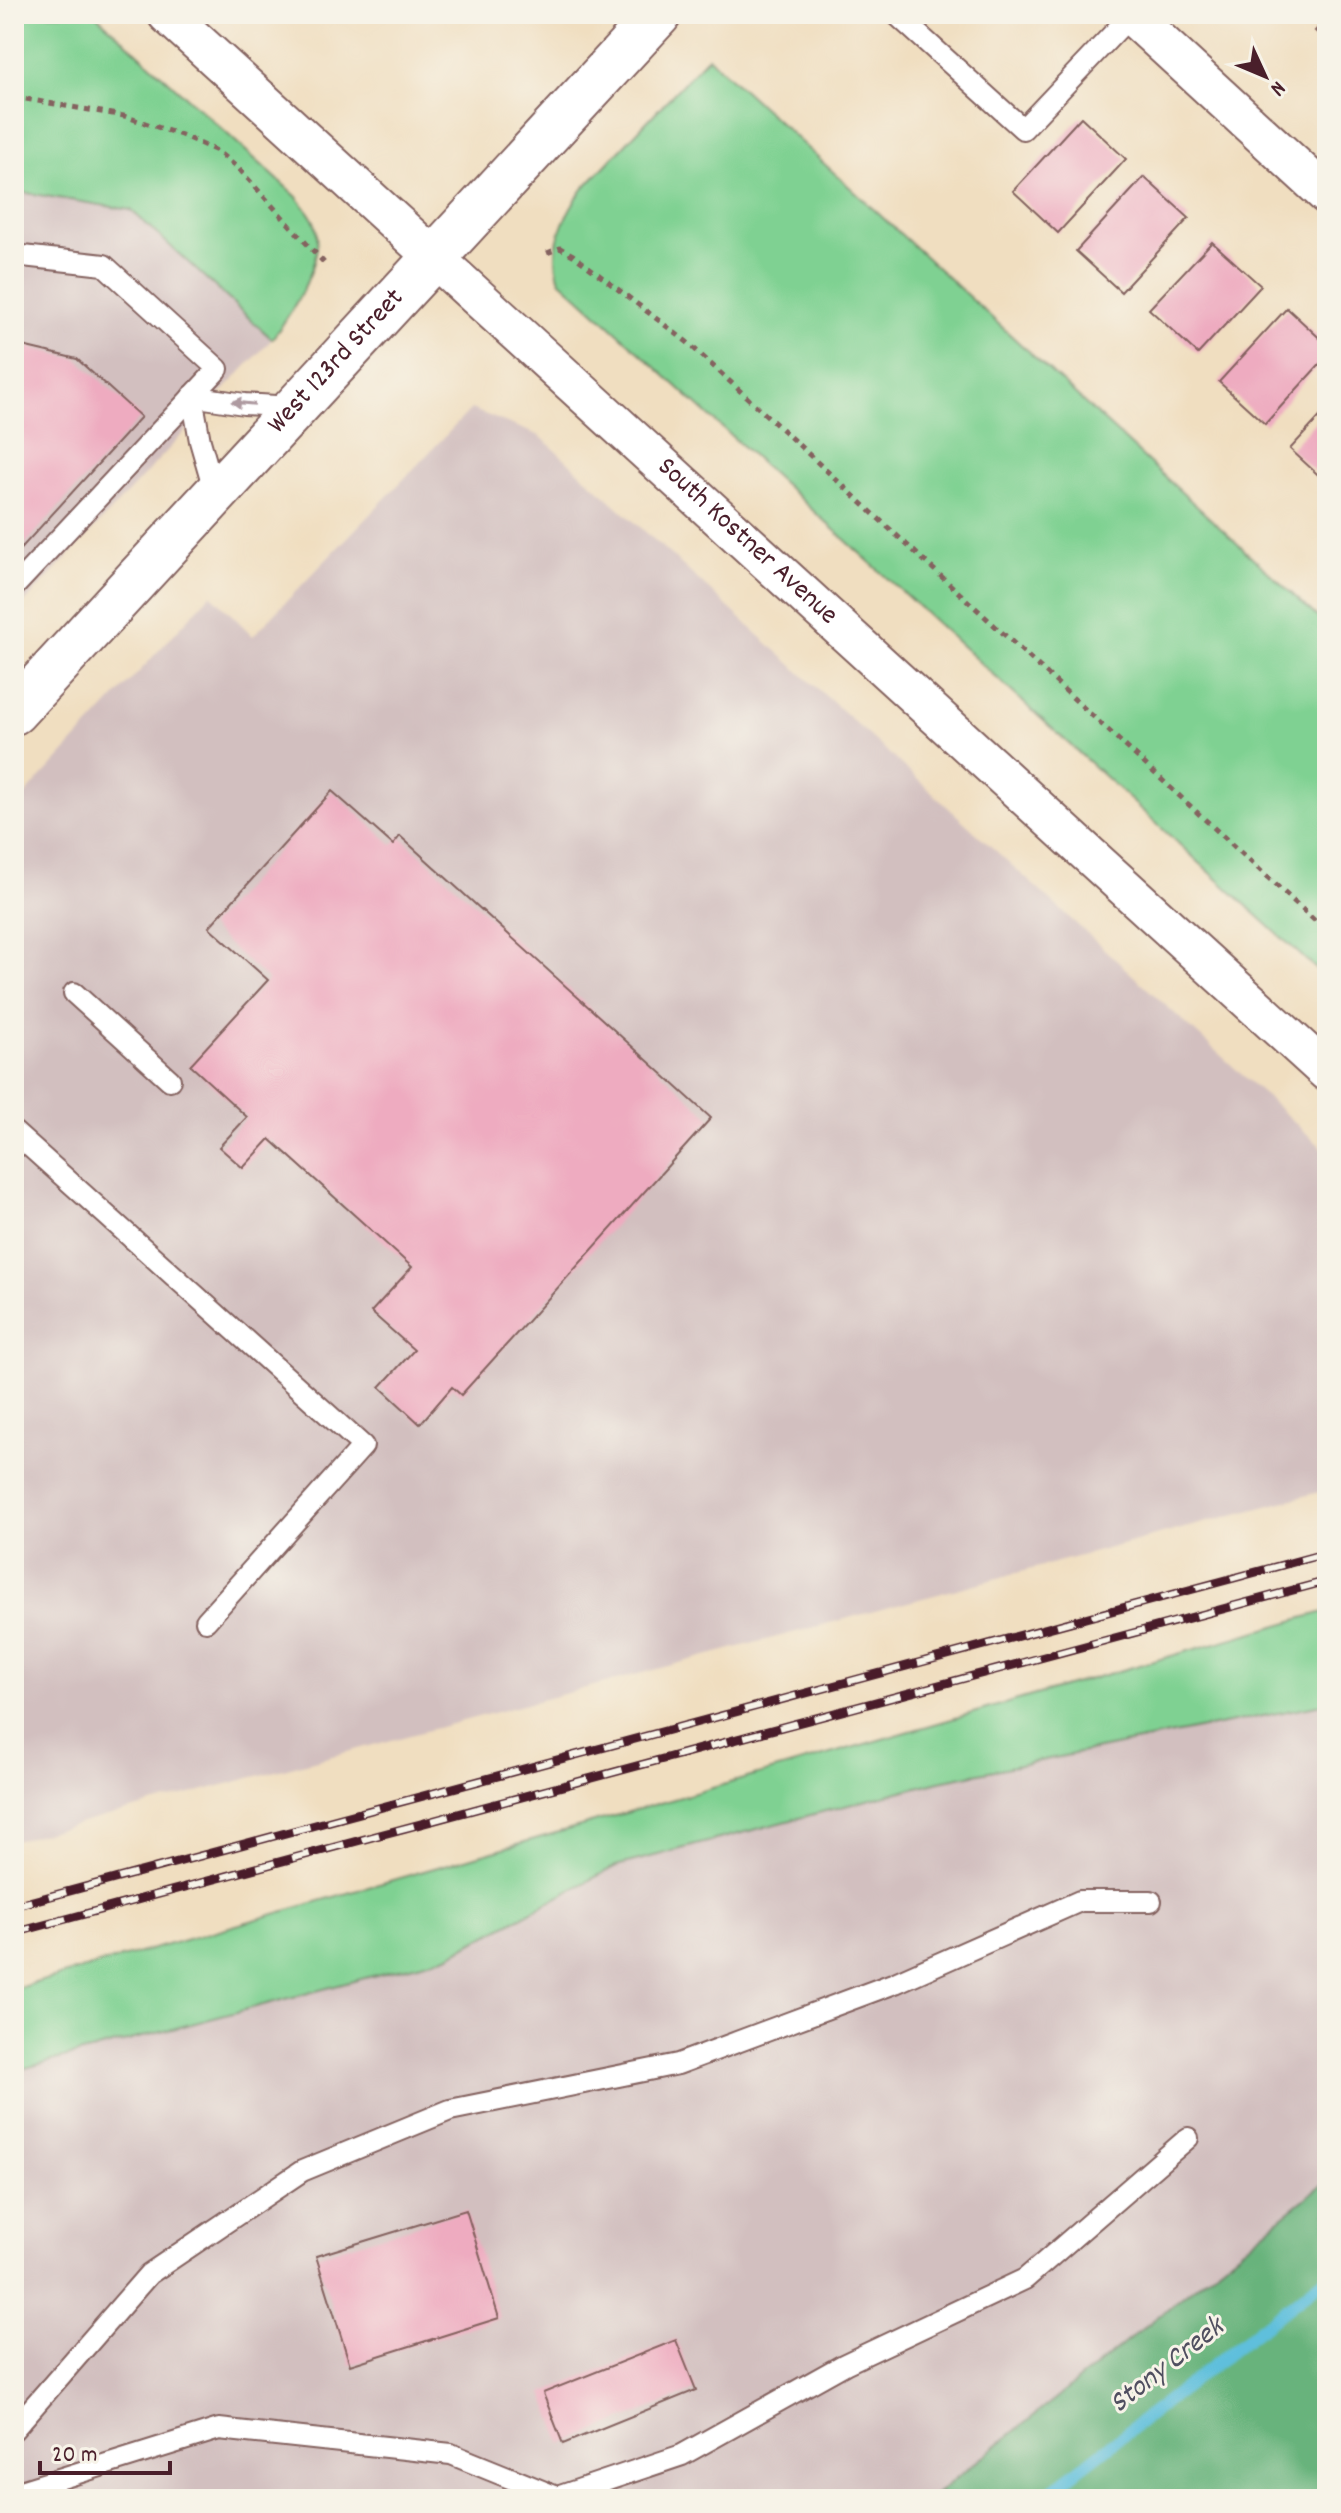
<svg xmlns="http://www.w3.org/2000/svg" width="1341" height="2513" viewBox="0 0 1341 2513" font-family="Dekko,sans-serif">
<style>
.industrial{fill:#d2bfbf}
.green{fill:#7fd192;stroke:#64785e;stroke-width:2}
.forest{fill:#67b37c;stroke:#586954;stroke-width:2}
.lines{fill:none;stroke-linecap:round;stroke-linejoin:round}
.stream{stroke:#5ebfdc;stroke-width:12}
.building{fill:#eeabc0}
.service-casing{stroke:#84625f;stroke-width:24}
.minor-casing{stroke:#84625f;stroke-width:42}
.tertiary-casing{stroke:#84625f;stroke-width:48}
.path{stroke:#84625f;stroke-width:5;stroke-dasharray:6 6;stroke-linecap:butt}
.service{stroke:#fff;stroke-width:20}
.minor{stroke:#fff;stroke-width:38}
.tertiary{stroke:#fff;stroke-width:44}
.rail-casing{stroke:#4a1f2b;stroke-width:9}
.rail{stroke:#f7f3e8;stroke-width:6;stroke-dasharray:18;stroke-linecap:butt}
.oneway{fill:#ae9aa0}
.labels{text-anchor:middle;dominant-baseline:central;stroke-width:6;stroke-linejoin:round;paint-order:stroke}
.street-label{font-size:28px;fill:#4a1f2b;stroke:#f7f3e8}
.water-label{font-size:30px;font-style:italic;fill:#504f60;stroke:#f7f3e8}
</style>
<rect width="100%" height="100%" fill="#f7f3e8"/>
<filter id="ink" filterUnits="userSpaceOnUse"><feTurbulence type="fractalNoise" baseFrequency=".0125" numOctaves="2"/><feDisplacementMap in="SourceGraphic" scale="16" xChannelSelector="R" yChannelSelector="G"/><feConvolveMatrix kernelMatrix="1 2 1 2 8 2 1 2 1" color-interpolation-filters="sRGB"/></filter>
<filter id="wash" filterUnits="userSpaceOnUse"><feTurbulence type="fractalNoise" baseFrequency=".006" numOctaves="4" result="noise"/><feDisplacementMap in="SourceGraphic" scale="32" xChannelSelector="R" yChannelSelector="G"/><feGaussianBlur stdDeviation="1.8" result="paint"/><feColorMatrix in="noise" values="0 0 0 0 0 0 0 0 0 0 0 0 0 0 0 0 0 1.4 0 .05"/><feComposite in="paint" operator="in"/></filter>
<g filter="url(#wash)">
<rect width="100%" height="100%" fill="#f0dec0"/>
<g class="industrial">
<path d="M14,150l42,47 75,13 141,129 -258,275z"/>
<path d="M471,409l69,27 787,716v338l-1313,351v-1034l197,-213 42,42z"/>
<path d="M1327,1703v478l-397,318h-916v-428l434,-115 168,-90 324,-85z"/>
</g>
<g class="green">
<path d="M14,14h81l202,183c6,8 15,18 18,27 12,35 -23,88 -43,115l-141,-129 -117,-19z"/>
<path d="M708,57l619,569v353l-767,-699c-12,-33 4,-65 23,-91z"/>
<path d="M1327,1611v92l-387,78 -324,85 -168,90 -434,115v-82z"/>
</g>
<path class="forest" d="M1327,2181v318h-397z"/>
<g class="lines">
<path class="stream" d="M1041,2499l286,-222"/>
</g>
<g id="blocks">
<g class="building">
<path d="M1327,18v24l-12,-11z"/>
<path d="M1081,117l45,42 -68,74 -45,-42z"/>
<path d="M1144,177l45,41 -68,74 -45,-41z"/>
<path d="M1212,242l49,44 -63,68 -49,-45z"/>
<path d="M1287,308l40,37v11l-62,68 -46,-42z"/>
<path d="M14,344l63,15 64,58 -127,139z"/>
<path d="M1327,409v74l-37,-34z"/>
<path d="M332,791l61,54 7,-9 311,282 -250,277 -9,-8 -32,37 -40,-37 34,-37 -43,-38 41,-45 -142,-128 -27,29 -24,-21 28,-30 -57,-52 78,-85 -59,-53z"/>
<path d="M466,2210l33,108 -149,47 -34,-109z"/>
<path d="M676,2340l20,50 -133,54 -20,-51z"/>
</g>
</g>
</g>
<g filter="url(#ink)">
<use href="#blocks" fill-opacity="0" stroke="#84625f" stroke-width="2"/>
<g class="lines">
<defs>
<g id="service">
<path d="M896,14l127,115 108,-114"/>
<path d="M14,255l90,10 114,104 -204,218"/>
<path d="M215,493l-15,-52 -8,-45 52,8 47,3"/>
<path d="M74,993l96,87"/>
<path d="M14,1132l349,314 -157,175"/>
<path d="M14,2429l135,-155 153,-103 148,-61 228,-46 217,-81 185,-82h71"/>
<path d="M14,2493l205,-64 232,25 106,43 125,-42 163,-91 180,-85 163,-141"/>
</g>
<g id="minor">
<path id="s1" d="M167,14l1160,1058"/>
<path d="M1130,14l197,181"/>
</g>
<g id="tertiary">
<path id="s2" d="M14,712l645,-698"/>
</g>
</defs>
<use href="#service" class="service-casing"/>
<use href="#minor" class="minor-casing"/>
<use href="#tertiary" class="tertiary-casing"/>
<g class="path">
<path d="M14,97l110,19 57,19 36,16 22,18 88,97"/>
<path d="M547,253l13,-5 13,7 114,87 640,590"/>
</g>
<use href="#service" class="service"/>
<use href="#minor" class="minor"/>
<use href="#tertiary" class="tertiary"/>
<defs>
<g id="rail">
<path d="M14,1906l1313,-353"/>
<path d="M14,1933l1313,-352"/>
</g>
</defs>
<use href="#rail" class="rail-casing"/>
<use href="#rail" class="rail"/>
</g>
<defs><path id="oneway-solid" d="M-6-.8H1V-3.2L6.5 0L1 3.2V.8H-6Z" transform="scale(2)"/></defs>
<use class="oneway" href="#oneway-solid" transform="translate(243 403) rotate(-174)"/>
</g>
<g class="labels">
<g class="street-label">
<text stroke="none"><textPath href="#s2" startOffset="476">West 123rd Street</textPath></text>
<text stroke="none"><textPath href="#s1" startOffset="784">South Kostner Avenue</textPath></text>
</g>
<g class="water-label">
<text transform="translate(1168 2367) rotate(-38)">Stony Creek</text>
</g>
</g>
<rect width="1341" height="2513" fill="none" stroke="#f7f3e8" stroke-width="48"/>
<g transform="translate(1265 76) rotate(134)" stroke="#f7f3e8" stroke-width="6" paint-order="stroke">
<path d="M0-6L14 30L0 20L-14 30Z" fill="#4a1f2b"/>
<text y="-12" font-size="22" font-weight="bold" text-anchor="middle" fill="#4a1f2b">N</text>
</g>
<path d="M40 2461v12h130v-12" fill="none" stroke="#4a1f2b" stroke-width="4"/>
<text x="52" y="2461" font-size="24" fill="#4a1f2b" stroke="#f7f3e8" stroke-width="6" paint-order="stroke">20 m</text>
</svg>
